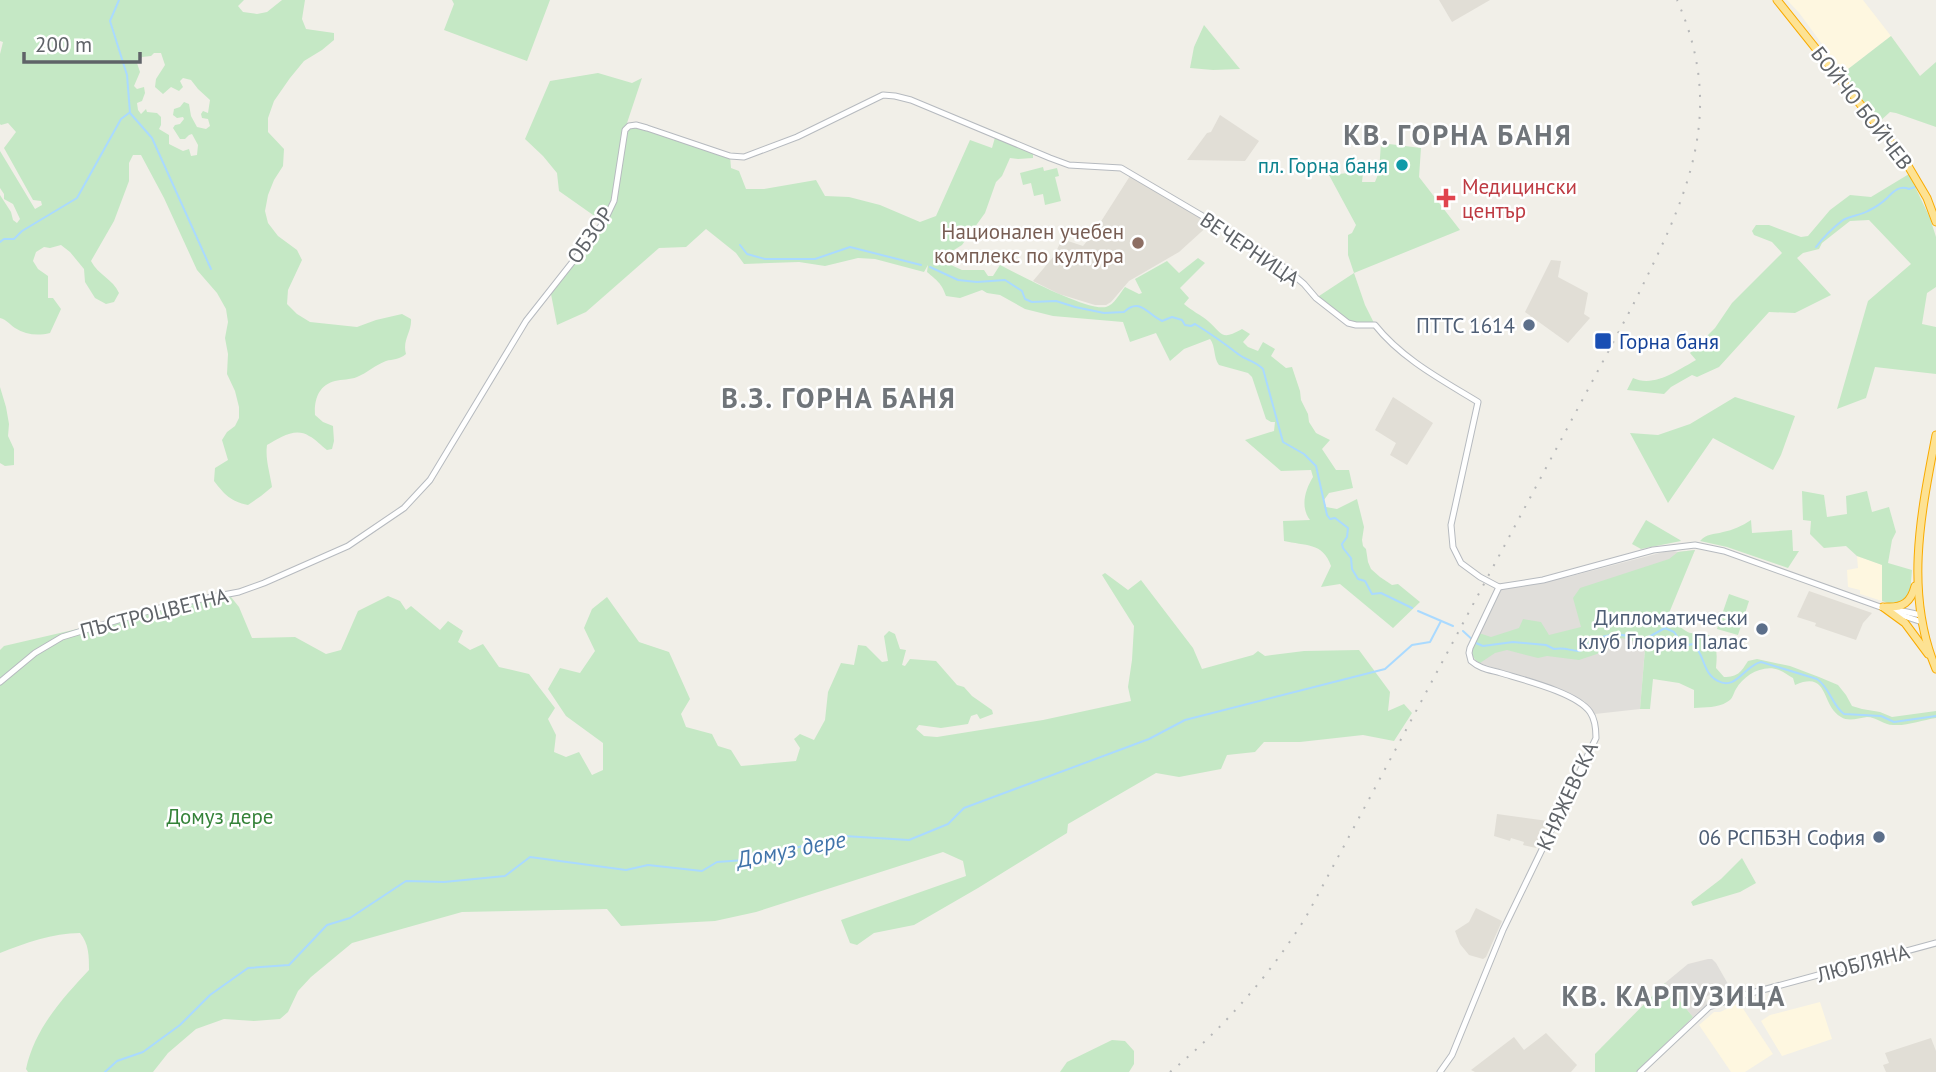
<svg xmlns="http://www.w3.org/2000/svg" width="1936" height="1072" viewBox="0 0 1936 1072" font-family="'PT Sans',sans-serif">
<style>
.commercial{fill:#fef7e0}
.industrial{fill:#e0deda}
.education{fill:#e1ded6}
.green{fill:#c5e8c5;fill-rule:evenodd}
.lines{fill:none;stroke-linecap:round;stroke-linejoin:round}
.stream{stroke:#aadaff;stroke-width:2}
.secondary-casing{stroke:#b6babf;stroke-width:7}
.highway-casing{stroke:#f9ab00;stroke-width:9}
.secondary{stroke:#fff;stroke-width:5}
.highway{stroke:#fde293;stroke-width:7}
.rail{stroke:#b6b7b8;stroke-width:2;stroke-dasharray:2 9;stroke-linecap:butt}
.culture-dot{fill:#0f9aa8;stroke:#fff;stroke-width:2.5}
.health-dot{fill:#e0444e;stroke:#fff;stroke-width:2.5}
.education-dot{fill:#8d6e63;stroke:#fff;stroke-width:2.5}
.service-dot{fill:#5c6f8a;stroke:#fff;stroke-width:2.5}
.transit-dot{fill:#1a4fb4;stroke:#fff;stroke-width:2.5}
.labels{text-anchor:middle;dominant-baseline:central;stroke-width:5;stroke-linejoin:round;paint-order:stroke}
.street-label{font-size:21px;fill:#5f6368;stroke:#fff}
.culture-label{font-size:21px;fill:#0d838f;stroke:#fff;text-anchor:end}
.health-label{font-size:21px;fill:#be3a42;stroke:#fff;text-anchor:start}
.education-label{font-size:21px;fill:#785e54;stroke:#fff;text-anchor:end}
.service-label{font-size:21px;fill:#4e5e75;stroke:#fff;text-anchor:end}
.transit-label{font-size:21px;fill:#164399;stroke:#fff;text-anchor:start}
.park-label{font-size:21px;fill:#348238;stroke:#fff}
.water-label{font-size:23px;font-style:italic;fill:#4174aa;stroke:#fff}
.district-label{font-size:28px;font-weight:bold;letter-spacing:2px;fill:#70757a;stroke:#fff}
</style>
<rect width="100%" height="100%" fill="#f1efe8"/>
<g class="commercial">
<path d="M1787,0h76l28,36 -48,37 -43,-59z"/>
<path d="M1857,556l26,9 -1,36 -22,-7v-4l-12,-3 -1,-17 11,-2z"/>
<path d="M1820,1002l12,37 -50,17 -21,-35 9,-6z"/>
<path d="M1740,1004l33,50 -28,18h-14l-32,-47 15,-13h6l15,-7z"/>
</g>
<g class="industrial">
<path d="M1671,550l7,2 17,-2 -50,98 -5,61 -45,5 -11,-13 -29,-14 -79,-25 -4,-14 27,-58 69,-13z"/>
<path d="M1708,959h4l4,4 12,21 -22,13 1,7 -14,13 -28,-34 23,-19z"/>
</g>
<g class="education">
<path d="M1439,0h51l-38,22z"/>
<path d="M1220,115l39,26 -14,20 -58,-1 20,-27 4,-1z"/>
<path d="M1130,176l81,47 -32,29 -50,29 -18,21 -5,3h-11l-36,-11 -26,-13 21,-25 8,-17 21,7 10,-12z"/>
<path d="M1551,260l10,1 -3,16 30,16 -4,21 6,4 -22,25 -43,-31z"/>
<path d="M1393,397l40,26 -26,42 -17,-10 6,-12 -21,-13z"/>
<path d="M1809,591l63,22 -9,10 -7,17 -41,-14 1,-3 -19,-6z"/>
<path d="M1497,814l51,7 -12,27 -13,-3 1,-3 -13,-4 -1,3 -16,-5z"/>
<path d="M1476,908l26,13 -16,36 -3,2 -14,-4 -9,-11 -5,-13 14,-9z"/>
<path d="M1546,1033l31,32 -6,7h-96l-4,-2 43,-33 10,13z"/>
<path d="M1931,1038l5,13v21h-50l-3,-7 6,-2 -4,-10z"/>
</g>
<g class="green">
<path d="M0,0h244l-6,6 5,6 14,2 10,-2 15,-12h23l-3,19 4,10 28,4v7l-12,10 -18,11 -14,17 -16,23 -6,17v14l16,17 -1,17 -9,14 -6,15 -3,16 3,12 10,13 19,14 5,10 -14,30 -1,14 10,10 13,8 47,5 19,-7 26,-6 9,5c1,13 -9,21 -5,35 -7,6 -13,5 -20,7 -11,4 -19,12 -29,16 -7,3 -15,2 -22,4 -16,4 -21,18 -20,34l8,7 10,4 1,15 -2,8 -5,1c-6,-4 -11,-11 -18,-14 -14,-9 -29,2 -42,9 -2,14 3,28 5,42l-11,9 -13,9c-18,-4 -23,-10 -34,-24l1,-13 13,-8 -6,-20 5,-8 8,-6 4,-8v-11l-4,-16 -8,-17 1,-20 -3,-16 3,-16 -2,-13 -9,-16 -20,-23 -33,-72 -23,-43h-8l-4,8v18l-15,40 -23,40c7,14 22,18 28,32l-5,9 -8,2 -11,-6 -10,-16 -1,-13 -14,-17 -9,-7 -11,3 -6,-1 -8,5 -3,9 5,8 10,7v22h5l8,11 -11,24c-12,3 -24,2 -35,-5 -6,-4 -8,-8 -15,-10v-123l11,17 2,8 4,3 3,-4 -7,-15 -9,-5v-5l-4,-6v-37l35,58 7,-4 -1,-4 -8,-1 -29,-52 12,-16 -8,-9 -7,2 -1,-1v-70l3,-12 -3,-1zM154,53h7l4,12 -9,14 -1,8 8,7 8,-7 8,4 4,-4 -3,-6 3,-3 8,2 7,9 12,11 -2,13 -5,-2 -2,3 1,4 6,1 2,7 -4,3 -9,-2 -6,-11 -2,-12 -5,-2 -4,5 -6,2 -1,6 4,3 6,-1 1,2 -4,5 -5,1 -2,3 7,11h5l4,-4 3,-1 6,11 -1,10 -6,1 -2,-7 -6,2 -14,-7v-9l-10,-6 2,-4v-8l-4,-4 -10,-1 -1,-3 -5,5 -3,-4 -1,-7 5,-2 3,-8 -1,-6 -7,2 -3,-3 6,-14 -3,-9 5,-6 9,-1z"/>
<path d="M452,0h98l-23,61 -83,-31 10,-26z"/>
<path d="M1204,25l31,38 5,6 -27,1 -23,-2 4,-21z"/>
<path d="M1891,36l29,40 16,-14v65l-40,-14 -6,-1 -11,10 -36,-49z"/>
<path d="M598,73l34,10 10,-5 -17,51 11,-4 94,31 1,12 8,3 7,18h18l52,-9 9,16 24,1 31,8 40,17 16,-6 34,-76 22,8 4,-14 37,20v4l-15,1 -8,-1 -8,18 -6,6 -11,31 -23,32 -13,8 3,8 -2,2 1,2 11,5h22l4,6h5l7,-11c20,10 87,46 106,42 8,-2 14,-14 19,-20l14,7 3,-1 -7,-14 32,-18 12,12 19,-15 7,5 -25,25 9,10 -5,6c8,7 17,11 24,17 15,13 13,20 34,8l8,5 -7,8 5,5 10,4 5,-9 12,7 -4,7 15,12 6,-1 8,24 1,9 7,14 1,8 7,11 14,7 -8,9 14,21h13l4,18 -24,5 -5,7 2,7 11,2 20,-10 7,28 -2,13 1,6 3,3 2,13 3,7 9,8 12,8 6,-1 22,18 -27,26 -53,-44 -19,3 10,-21c-8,-24 -26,-20 -47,-25l-1,-20 27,-1c-10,-13 -5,-30 3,-43l-2,-7 -30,1 -36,-31 29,-9 1,-9h-4l-5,-3 -14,-42 -4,-4 -29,-8c-6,-8 -3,-18 -9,-26l-26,10 -14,12 -14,-28 -26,9 -7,-20 -70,-6 -28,-7 -25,-14 -13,-2 -5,-3 -22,8 -14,-2c-5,-14 -9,-15 -19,-24l1,-7 -4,7 -49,-13 -17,-1 -33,8 -26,-4 -55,2 -8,-11 -30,-24 -20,18 -27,1 -73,64 -29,13 -7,-36 53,-67 -44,-31 -2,-18 -14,-17 -18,-17 25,-58z"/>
<path d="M1381,143l40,5 -2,29 41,53 -106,43 11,32 10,20 -27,-2 -32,-25 38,-25 -6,-18v-20l4,-2 4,-8 -27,-50 19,-2h15l-1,9h13l4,-10z"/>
<path d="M1043,167l1,4 13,-3 2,8 -4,1 6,24 -16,4 -2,-11 -9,2 -3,-13 -8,2 -3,-12z"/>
<path d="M1909,174l21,44 6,19v50l-9,6 -5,31 14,3v47l-61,-7 -9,31 -29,11 31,-108 43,-37 -42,-44 -19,1 -28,22 -3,6 -16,4 -6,5 34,37 -36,18 -26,-1 -50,55 -22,10 -5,-2 -21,12 -7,7 -37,-4 6,-12c21,10 45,-8 63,-18l-6,-7 25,-25 17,-25 50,-50 -10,-11 -18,-7 -2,-4 4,-6h13l32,12 7,-1 22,-26 20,-15 21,2z"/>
<path d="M0,387l6,20 3,17 -1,12 6,13v16l-9,1 -5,-3z"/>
<path d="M1735,397l60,19 -14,39 -8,15 -60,-32 -45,65 -38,-70 28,2 32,-11z"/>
<path d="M1802,491l22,4 3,22 20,-3 -1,-18 21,-5 5,21 17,-5 7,25 -4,8 -4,23 24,7 -2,24 -7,8 -12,2 -9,-3v-36l-25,-9 -11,-10 -22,2 -14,-14 1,-13 -8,-1z"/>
<path d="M1646,520l34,20 1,1 -40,8 -9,-5z"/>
<path d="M1751,520l1,13 40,-3 1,21h6l-11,17 -61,-21 -27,-6c7,-8 13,-6 23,-9 10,-2 19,-6 28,-12z"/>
<path d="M1695,550l-28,68c12,5 10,7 19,13 5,4 11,1 17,2 16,3 14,23 13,35l8,9c14,0 17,-5 24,-16l9,-2 33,7 29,11 19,8 8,10 6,11 10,3 18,3 12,5 44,-6v7c-14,2 -28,8 -43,7 -9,0 -17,-8 -26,-8 -9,1 -18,5 -26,0 -21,-12 -11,-47 -46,-32l-2,-7c-4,-2 -9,-6 -14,-8 -16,-6 -35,5 -43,19 -3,5 -3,10 -9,13 -9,6 -22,5 -33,6v-18l-15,-7 -26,-4 -3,30h-10l5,-60 -9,-7 -14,-4 -25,16 -18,6 -32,-4 -9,2 -31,-8 -12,3 -15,10c-14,-7 -6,-19 -1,-30l12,4 28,-9 4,-9 18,3 8,13 32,-8 -8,-29 7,-10 89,-29 9,-7z"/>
<path d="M1105,573l23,17 13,-10 52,68 9,21 51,-14 5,-4 7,5 39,-5 55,-1 31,42 -2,19 16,-7 8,9 -18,28 -31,-6 -63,7h-36l-9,10 -28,3 -6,14 -42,8 -23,-4 -88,51 -1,9 -89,55 -64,37 -40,8 -17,12 -7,-2 -9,-23 125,-44 -3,-15 -20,-9 -187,60 -41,9 -94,5 -14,-17 -145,3 -110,31 -41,34 -13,14 -10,21 -8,7 -26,2 -30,-2 -28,10 -28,24 -15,19h-125l-2,-3c9,-41 36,-70 63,-99 0,-14 0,-26 -9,-37 -27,0 -55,10 -80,20v-303l4,-4 168,-39 59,-10 8,10 13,31 43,-1 31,17 15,-4 17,-39 30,-15 12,5 6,9 5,-4 29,24 8,-9 15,10 -5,11 12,8 13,-6 16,23 30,7 26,34 -7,11 8,16 -2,17 12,5 13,-5 13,23 11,-5v-27l-37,-27 -18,-27 12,-21 20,5 15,-22 -11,-23 8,-19 15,-12 32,45 30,10 21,47 -9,15 5,13 26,7 6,12 13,4 10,16 55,-5 4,-13 -6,-9 6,-5 14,6 11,-20 3,-28 13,-29 13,2 4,-20 8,1 16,16 6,-1 -4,-25 5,-5 6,3 5,15 6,1 -4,15 3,1 5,-7 26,2 21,24 7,2 8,9 20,14 1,4 -13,5 -3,-5 -6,2 -3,8 -27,4 -22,-3 -3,4 8,7 13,1 106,-17 88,-19 -3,-14 4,-27 2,-34 -32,-51z"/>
<path d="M1729,594l20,7 -11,34 -21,-6z"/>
<path d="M1742,858l14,25 -16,9 -47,14 -2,-4 30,-23z"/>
<path d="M1665,983l28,34 -57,55h-41v-18z"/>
<path d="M1112,1040l13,1 9,10v13l-5,8h-69l7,-10z"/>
</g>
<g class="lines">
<g class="stream">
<path d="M119,0l-9,21 17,54 3,38 22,25 59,131"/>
<path d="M0,242l4,-3h10l8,-8 55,-33 44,-79 8,-6"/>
<path d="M740,245l7,9 18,5h50l35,-12 71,18"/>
<path d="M1816,247c6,-8 18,-20 27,-27 7,-4 18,-5 25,-9 6,-3 14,-8 19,-13 6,-6 12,-13 22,-9l6,-2"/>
<path d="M930,267l28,13 19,2 28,-2 17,11 3,8 7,3 24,-1 19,6 29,6 20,-1c16,-15 23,2 38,9l10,-4 10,3 3,5 6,1 4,-2c16,10 29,19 43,30 9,7 16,6 25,15l20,73 21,12 12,12 11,49 3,4 5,-1 13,10 -1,9 -5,7 1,4 8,10 1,11 6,10 7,2 7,13 9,-1 31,15"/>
<path d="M1418,611l35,15"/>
<path d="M1463,631l13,12 7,3 30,-4 33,3 8,4c13,-2 15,2 26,2 23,-21 37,-18 65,-12l20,-11 9,4 10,14 9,-2c12,10 9,29 25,37 18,10 27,-16 43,-19l56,17c13,9 15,26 27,35l37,2 13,6 42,-6"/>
<path d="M105,1072l12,-11 26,-9 37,-27 30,-30 38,-27 41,-3 38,-40 23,-7 56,-37 38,1 61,-6 25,-19 96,13 22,-5 54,6 15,-9 28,-2 99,-24 65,4 39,-16 16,-16 185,-69 36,-19 200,-51 27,-24 18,-3 11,-21"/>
</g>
<defs>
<g id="secondary">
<path d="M1893,609l28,6"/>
<path d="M1895,613l27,9"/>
<path d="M0,682l35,-29 27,-16 76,-23 32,-9 69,-13 25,-9 84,-37 56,-38 26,-28 96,-159 78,-99 10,-21 11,-71 4,-4 7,-1 11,3 83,28 14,1 53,-20 86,-42 12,1 16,4 139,58 19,7 52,3 124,73 40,27 19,16 12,14 32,25 8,2h19c27,34 67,55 103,77l-27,123 2,22 8,16 19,14 19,10 44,-7 110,-30 42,-5 29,6 162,58"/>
<path d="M1440,1072l12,-17 51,-125 93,-192c0,-8 -1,-19 -6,-26 -13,-19 -66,-32 -89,-39 -10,-3 -21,-4 -30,-12l-2,-8 1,-5 29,-61"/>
<path d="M1640,1072l69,-65 35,-12 192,-52"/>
</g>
<g id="highway">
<path d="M1777,0l127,159 23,39 9,24"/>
<path d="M1936,435c-15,78 -32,158 0,234"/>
<path d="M1883,607l22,16 23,31"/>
<path d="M1886,607c17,1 25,-5 29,-21"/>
</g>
</defs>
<use href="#secondary" class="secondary-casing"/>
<use href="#highway" class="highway-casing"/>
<use href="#secondary" class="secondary"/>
<use href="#highway" class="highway"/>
<path class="rail" d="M1170,1072c54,-44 99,-96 136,-155l326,-610c52,-105 97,-190 45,-307"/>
</g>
<circle class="culture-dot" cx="1402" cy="165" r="7"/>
<path class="health-dot" d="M1442.5 187.5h7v7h7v7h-7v7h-7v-7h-7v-7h7z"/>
<circle class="education-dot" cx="1138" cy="243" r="7"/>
<g class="service-dot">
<circle cx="1529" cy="325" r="7"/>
<circle cx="1762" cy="629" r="7"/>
<circle cx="1879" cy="837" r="7"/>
</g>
<rect class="transit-dot" x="1594" y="332" width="18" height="18" rx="3.5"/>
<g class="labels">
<g class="street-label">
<text transform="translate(1862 108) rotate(52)">БОЙЧО БОЙЧЕВ</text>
<text transform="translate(590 235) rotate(-55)">ОБЗОР</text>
<text transform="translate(1250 249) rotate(34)">ВЕЧЕРНИЦА</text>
<text transform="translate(154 613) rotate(-14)">ПЪСТРОЦВЕТНА</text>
<text transform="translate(1567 796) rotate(-65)">КНЯЖЕВСКА</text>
<text transform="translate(1863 963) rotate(-15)">ЛЮБЛЯНА</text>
</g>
<g class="culture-label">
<text x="1388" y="165">пл. Горна баня</text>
</g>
<g class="health-label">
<text x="1462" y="186">Медицински<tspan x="1462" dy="24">център</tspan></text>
</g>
<g class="education-label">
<text x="1124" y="231">Национален учебен<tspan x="1124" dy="24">комплекс по култура</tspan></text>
</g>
<g class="service-label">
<text x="1515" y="325">ПТТС 1614</text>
<text x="1748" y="617">Дипломатически<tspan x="1748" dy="24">клуб Глория Палас</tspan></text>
<text x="1865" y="837">06 РСПБЗН София</text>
</g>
<g class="transit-label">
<text x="1619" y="341">Горна баня</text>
</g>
<g class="park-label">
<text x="220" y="816">Домуз дере</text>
</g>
<g class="water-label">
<text transform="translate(791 849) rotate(-11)">Домуз дере</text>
</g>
<g class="district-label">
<text x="1458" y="134">КВ. ГОРНА БАНЯ</text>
<text x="839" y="397">В.З. ГОРНА БАНЯ</text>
<text x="1674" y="995">КВ. КАРПУЗИЦА</text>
</g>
</g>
<path d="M24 52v10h116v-10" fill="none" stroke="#5f6368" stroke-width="3.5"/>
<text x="35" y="52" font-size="21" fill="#5f6368" stroke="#ffffff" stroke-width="5" paint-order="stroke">200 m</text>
</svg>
